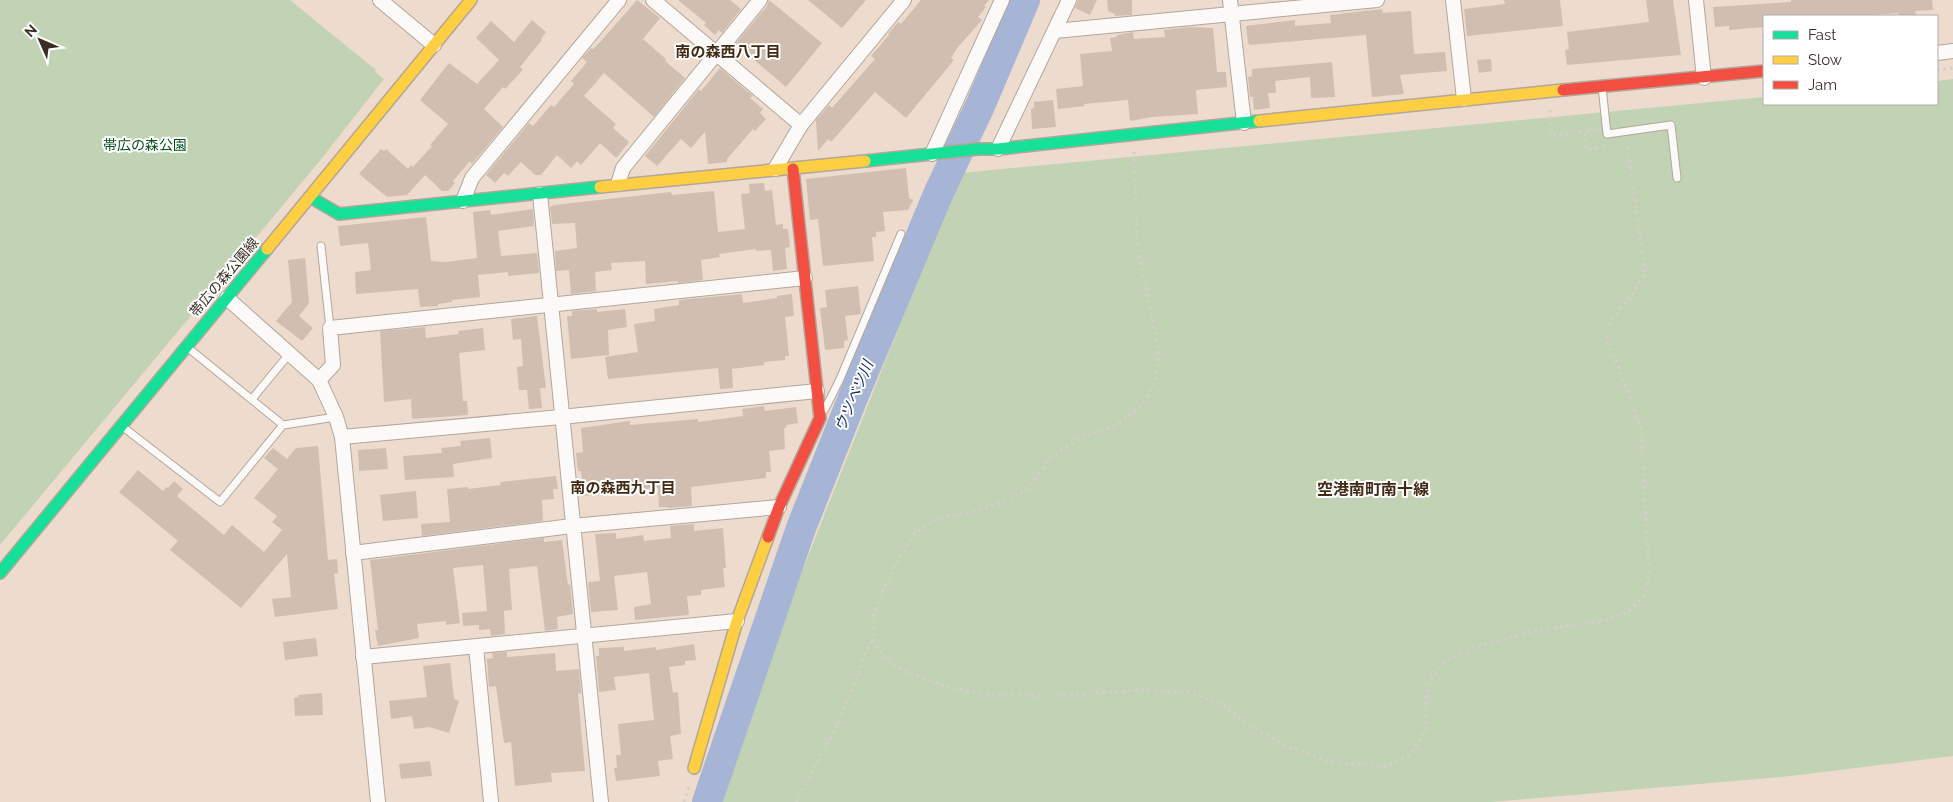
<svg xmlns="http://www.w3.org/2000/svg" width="1953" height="802" viewBox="0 0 1953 802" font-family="Raleway,'Noto Sans JP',sans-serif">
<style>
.green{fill:#c2d2b4}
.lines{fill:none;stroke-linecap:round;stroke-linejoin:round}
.river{stroke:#a6b4d5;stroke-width:30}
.building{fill:#d0bfb0}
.lane-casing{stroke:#b3a69a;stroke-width:9}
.street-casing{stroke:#b3a69a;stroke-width:16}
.fast-casing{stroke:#b3a69a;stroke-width:14}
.slow-casing{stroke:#b3a69a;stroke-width:14}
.jam-casing{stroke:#b3a69a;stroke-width:14}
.path{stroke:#d4cfca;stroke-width:3;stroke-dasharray:2.5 4;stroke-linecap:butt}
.lane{stroke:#fcfaf8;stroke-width:7}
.street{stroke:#fcfaf8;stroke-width:14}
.fast{stroke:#16e098;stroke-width:11}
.slow{stroke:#ffcf43;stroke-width:11}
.jam{stroke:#f24e42;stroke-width:11}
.labels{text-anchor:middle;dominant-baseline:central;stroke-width:4;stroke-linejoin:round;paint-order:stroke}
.park-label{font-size:14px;fill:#035117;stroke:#fff}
.street-label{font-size:14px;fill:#3a2e24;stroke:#fff}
.neighbourhood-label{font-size:15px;font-weight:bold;fill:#422a14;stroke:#fff}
.water-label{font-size:15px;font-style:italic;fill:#112d6a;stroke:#fff}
.quarter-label{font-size:16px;font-weight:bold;fill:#422a14;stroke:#fff}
</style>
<rect width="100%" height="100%" fill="#eddccd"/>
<g class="green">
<path d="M0,0h290l86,70 -1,2 9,7 -66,84 -318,382z"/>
<path d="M1953,79v677l-162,20 -300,26h-772l1,-24 240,-605 804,-76v7h173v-23z"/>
</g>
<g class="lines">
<path class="river" d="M707,802l94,-274 51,-128 87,-208 41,-86 45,-106"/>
</g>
<g class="building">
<path d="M637,0l23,18 -17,21 23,20 -1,2 20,17 -31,39 -50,-44 -20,23 32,28 -3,4 16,14 -13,16 -16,-15 -19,22 -4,-4 -6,7 -14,-13 -16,20h-6l-14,-13 -13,14 -4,-3 -9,10 -9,-8 43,-52 4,3 18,-21 3,2 20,-23 -3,-3 16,-19 -5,-4 9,-10 2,1 8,-8z"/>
<path d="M678,0h52l11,9 -19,24 -3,-3 -4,5 -11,-10 2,-2z"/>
<path d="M769,0l53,43 -36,44 -51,-43 32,-38z"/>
<path d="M808,0h58l-24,28z"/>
<path d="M921,0h68l-5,6 2,1 -8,10 4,3 -24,27 -7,11 3,2 -48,58 -31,-26 -44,50 -3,-3 -10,12 -2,-31 13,-15 3,3 43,-49 -4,-3 18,-21 -1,-1 10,-12 3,2z"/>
<path d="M1078,0h19l-7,15 -15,-7z"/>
<path d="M1107,0h25v15l-17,1v-2l-7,-3z"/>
<path d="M1504,0h56l3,26 -96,10 -3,-27 41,-5z"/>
<path d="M1646,0h27l8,55 -114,10 -2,-15 4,-1 -2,-17 82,-10z"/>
<path d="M1791,0h141l1,10 -18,1 1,5h-18v-3l-40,3h-25l-1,-1 -68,1v11l-35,3v-4l-14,1 -2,-20 78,-5z"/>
<path d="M1382,9l1,4 28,-2 3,43 31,-2 2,19 -47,4 4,19 -32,3 -6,-62 -116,10 -2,-2 -2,-17 49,-6v6l36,-3 -1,-8z"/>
<path d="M532,20l14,12 -5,7 1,1 -22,27 3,3 -18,19 -2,-2 -19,22 19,18 -31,37 -2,-3 -17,20 2,2 -7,8h-6l-17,-16 -18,20 -20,2 -28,-23 22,-25 3,2 2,-2 22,20 3,-4 2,2 19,-21 -2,-1 18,-21 -28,-24 29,-37 28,21 22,-24 -23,-22 15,-17 23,21z"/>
<path d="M1188,27l25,1 4,44h9l1,15 -31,3 2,24 -46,3 -22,4 -2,-21 -44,4 1,2 -27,3 -2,-20 27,-3 -3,-32 32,-3 -2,-13 7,-1v-2l16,-3 1,7 31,-2 -1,-7z"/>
<path d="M1491,59l1,12 -13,2 -2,-13z"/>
<path d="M1332,62l3,35 -24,1 -1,-21 -35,4 1,12h-8l2,15 -16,2 -1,-13h-3l-2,-20 4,-1v-7z"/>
<path d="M720,68l33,28 -3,2 13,11 -3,4 6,6 -11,12 -2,-2 -26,30v3l-19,2 -3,-32 -14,16 -10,-9 -24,27 -12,-10 54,-67 2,2z"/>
<path d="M1053,100l3,27 -24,2 -1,-20 3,-1v-6z"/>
<path d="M906,168l3,30 4,2 -5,10 -25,2 2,19 -9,1v5h-4l2,24 -51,5 -5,-47 -8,1 -4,-41z"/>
<path d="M764,183l1,8 7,-1 4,35 7,-1v5h5l2,18 -5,1 2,21 -14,2 -2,-21 -15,1v-2l-37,5 1,3 -19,3 2,20 -25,3v-2l-32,3 -1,-23 -34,2 1,7 -17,2 1,19 -25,3 -2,-24 -13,1 -1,-20 22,-3 -2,-25 -23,1 -2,-17 4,-2 117,-13 1,3 42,-4 4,41 27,-3 -4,-35 9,-1 -1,-9z"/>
<path d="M533,209l1,17 -36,5 3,25 36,-3 2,20 -31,3v-4l-30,3 2,22 -28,3v2l-14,2v2l-18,1 -2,-18 -62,5 -1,-22 16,-2 -3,-27 -28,3 -2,-20 88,-9 5,44 15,1 31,-4 -4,-46 17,-2 1,5z"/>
<path d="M305,258l4,45 -10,13 14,12 -11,13 -26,-20 16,-19 -4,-42z"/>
<path d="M858,286l3,28 -16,2 3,24 -4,1v7l-19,2 -5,-42 7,-1 -2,-17z"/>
<path d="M742,294l1,9 34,-5v-2l15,-2 2,22 -9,1 4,39h-4v4l-21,2v3l-32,4 1,19 -13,1 -2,-21 -110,11 -3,-22 33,-5 -4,-28 21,-3 -1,-12 25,-4v-5z"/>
<path d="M597,309v3l28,-3 2,18 -19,3 1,25 -38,4 -4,-43h5v-5z"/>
<path d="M537,316l9,72h-6l2,20 -13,1 -2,-19h-8l-2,-23 6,-1 -2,-27 -8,1 -2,-21z"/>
<path d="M425,327l1,11 33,-4 -1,-3 25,-3 2,22 -26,3 4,48h4l1,14 -56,4 -1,-20 -27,3 -4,-71z"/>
<path d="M764,406l1,5 31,-4 2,16 -12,2v3h-2l1,21 -16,2 2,21h-5v6l-75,9 1,19 -24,2v-1h-9l-1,-19 -50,4 1,1 -25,3 -3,-25h-3l-2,-18 7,-1 -2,-24 49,-7v4l68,-6v3l45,-6 -1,-7z"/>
<path d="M490,438l2,20 -39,6 1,13 -49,3 -2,-24 39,-3 -1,-5 20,-2 -1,-5z"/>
<path d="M318,446l10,114 9,-1 1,14 -4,1 4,35 -63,8 -3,-18 19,-2 -4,-43 -46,54 -71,-58 8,-9 -59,-49 19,-22 25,21 3,-4 2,1 6,-7 9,8 -6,7 47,39 8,-10 32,27 18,-22 -10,-8 5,-6 -23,-18 24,-29 -14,-11 9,-10 14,11 9,-11z"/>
<path d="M386,448l2,21 -29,2 -1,-21z"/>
<path d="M556,476l2,13h-5l1,10 -12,1 1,21 -121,15 -1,-12 29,-2 -3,-33 21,-2v2l33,-4 -1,-3z"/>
<path d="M416,491l2,27 -35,3 -3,-26z"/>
<path d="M694,524v7l29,-3 3,40h-3l2,19 -24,3v5l-14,1 2,19 -54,5 -1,-13 17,-3 -4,-32 -33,4 4,34 -27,2 -3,-30 12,-1 -5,-47 21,-1v6l27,-4 1,6 27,-3 -1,-12z"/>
<path d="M544,538v4l18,-2 6,45 2,-1 3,30 -16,3 1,12 -13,2 -8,-65 -28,3 3,41 -8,1 1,23 -14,2 -1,-7 -11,1v-5l-16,1 -1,-13 25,-2 -4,-46 -30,3 7,55 -14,2v-4l-29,3 2,14 -41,8 -3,-16h3l-8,-70z"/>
<path d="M316,638l2,18 -33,4 -2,-18z"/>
<path d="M694,644l2,16 -11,1v4l-16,2 4,26 5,-1 3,42 -11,2 3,23 -15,2 2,15 -44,5 -2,-13h3l-1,-13h5l-3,-31 36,-4 -5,-47 -35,4 2,13 -17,2 -3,-36h3v-8l25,-1v4l32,-4v3z"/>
<path d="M507,652v5l48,-4 1,18 23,-2 2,24 -3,1 7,77 -34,2 1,9 -37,4 -4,-44 -7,1 -8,-57 -7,1 -2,-28 6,-1 -1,-5z"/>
<path d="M450,663l4,36 5,2 -10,32 -20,-6 -15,2 -2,-13 -21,3 -2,-18 38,-4 -4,-31z"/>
<path d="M322,693l1,22 -28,1 -1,-18 4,-1v-2z"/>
<path d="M430,761l2,15 -31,3 -2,-15z"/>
</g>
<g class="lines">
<defs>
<g id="lane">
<path d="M1602,87l5,47 64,-9 6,53"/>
<path d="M321,246l9,82"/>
<path d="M187,347l96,78"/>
<path d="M252,399l38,-46"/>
<path d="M825,409l15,-30 61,-145"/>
<path d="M123,427l97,75 63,-77 53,-8"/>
</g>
<g id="street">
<path d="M380,0l54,45"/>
<path d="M653,0l148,125"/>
<path d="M1230,0l14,123"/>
<path d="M1453,0l11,99"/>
<path d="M1696,0l8,78"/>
<path d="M1055,31l322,-31"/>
<path d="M1937,53l16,-2"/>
<path d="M998,149l71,-149"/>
<path d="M932,154l70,-154"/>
<path d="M775,169l26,-44 103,-125"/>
<path d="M618,184l5,-16 137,-168"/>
<path d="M540,194l61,608"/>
<path d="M463,201l9,-23 147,-178"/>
<path d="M227,298l92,82 17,37 6,20 36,365"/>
<path d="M319,380l14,-15 -3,-37 475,-50"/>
<path d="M342,437l219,-20 256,-26"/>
<path d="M353,553l219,-27 207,-19"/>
<path d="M476,647l15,155"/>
<path d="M363,657l374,-36"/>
</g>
<g id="fast">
<path d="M865,161l113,-12h20l261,-28"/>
<path d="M310,197l29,17 261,-27"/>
<path d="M0,573l267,-324"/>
</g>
<g id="slow">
<path d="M1259,121l304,-31"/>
<path d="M600,187l265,-26"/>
<path d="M267,249l204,-249"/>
<path d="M694,768l43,-147 31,-84"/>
</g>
<g id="jam">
<path d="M1563,90l201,-19"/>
<path d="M768,537l11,-30 41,-89 -27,-249"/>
</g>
</defs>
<use href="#lane" class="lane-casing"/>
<use href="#street" class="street-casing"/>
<use href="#fast" class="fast-casing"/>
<use href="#slow" class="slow-casing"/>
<use href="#jam" class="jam-casing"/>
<g class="path">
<path d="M1937,70l16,-2"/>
<path d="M1550,110l2,25 32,-3"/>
<path d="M1596,130l-12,2 2,17 20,-3"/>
<path d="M1134,152l3,90 22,112 -4,27 -13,24 -25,20 -37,13 -30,20 -20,28 -20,14 -40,12 -36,8 -20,14 -22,37 -18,41 -1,27 5,10 14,15 17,9 39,14 42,8 62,1 91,-6 49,3 29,11 28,21 37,21 45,16 57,4 23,-12 15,-25v-29l4,-21 14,-17 28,-14 62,-17 74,-11 21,-9 16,-16 4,-22 -8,-143 -18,-53 -15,-33 -1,-10 5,-15 18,-21 15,-25 -18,-129"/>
<path d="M684,802l6,-18"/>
<path d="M796,802l40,-75 25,-60 5,-16 7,-12"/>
</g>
<use href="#lane" class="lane"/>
<use href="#street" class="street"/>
<use href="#fast" class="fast"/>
<use href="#slow" class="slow"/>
<use href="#jam" class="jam"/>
</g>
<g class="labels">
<g class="park-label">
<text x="145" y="145">帯広の森公園</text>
</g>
<g class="street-label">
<text transform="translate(224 277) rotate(-50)">帯広の森公園線</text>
</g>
<g class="neighbourhood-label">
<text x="728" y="52">南の森西八丁目</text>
<text x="623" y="488">南の森西九丁目</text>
</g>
<g class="water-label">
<text transform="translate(854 396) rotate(-67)">ウツベツ川</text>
</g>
<g class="quarter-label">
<text x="1373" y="489">空港南町南十線</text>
</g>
</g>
<rect x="1763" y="15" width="175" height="90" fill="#ffffff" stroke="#b0aba7"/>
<rect x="1773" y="31" width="25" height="8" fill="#16e098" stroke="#b0aba7"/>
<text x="1808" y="40" font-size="15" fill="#3a2e24">Fast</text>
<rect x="1773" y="56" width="25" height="8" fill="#ffcf43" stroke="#b0aba7"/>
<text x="1808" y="65" font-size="15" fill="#3a2e24">Slow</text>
<rect x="1773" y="81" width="25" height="8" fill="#f24e42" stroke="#b0aba7"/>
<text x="1808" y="90" font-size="15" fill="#3a2e24">Jam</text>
<g transform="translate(40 40) rotate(315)" stroke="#ffffff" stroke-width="4" paint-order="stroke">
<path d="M0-4L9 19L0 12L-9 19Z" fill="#3a2e24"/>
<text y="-8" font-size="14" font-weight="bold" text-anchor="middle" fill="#3a2e24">N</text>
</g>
</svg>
